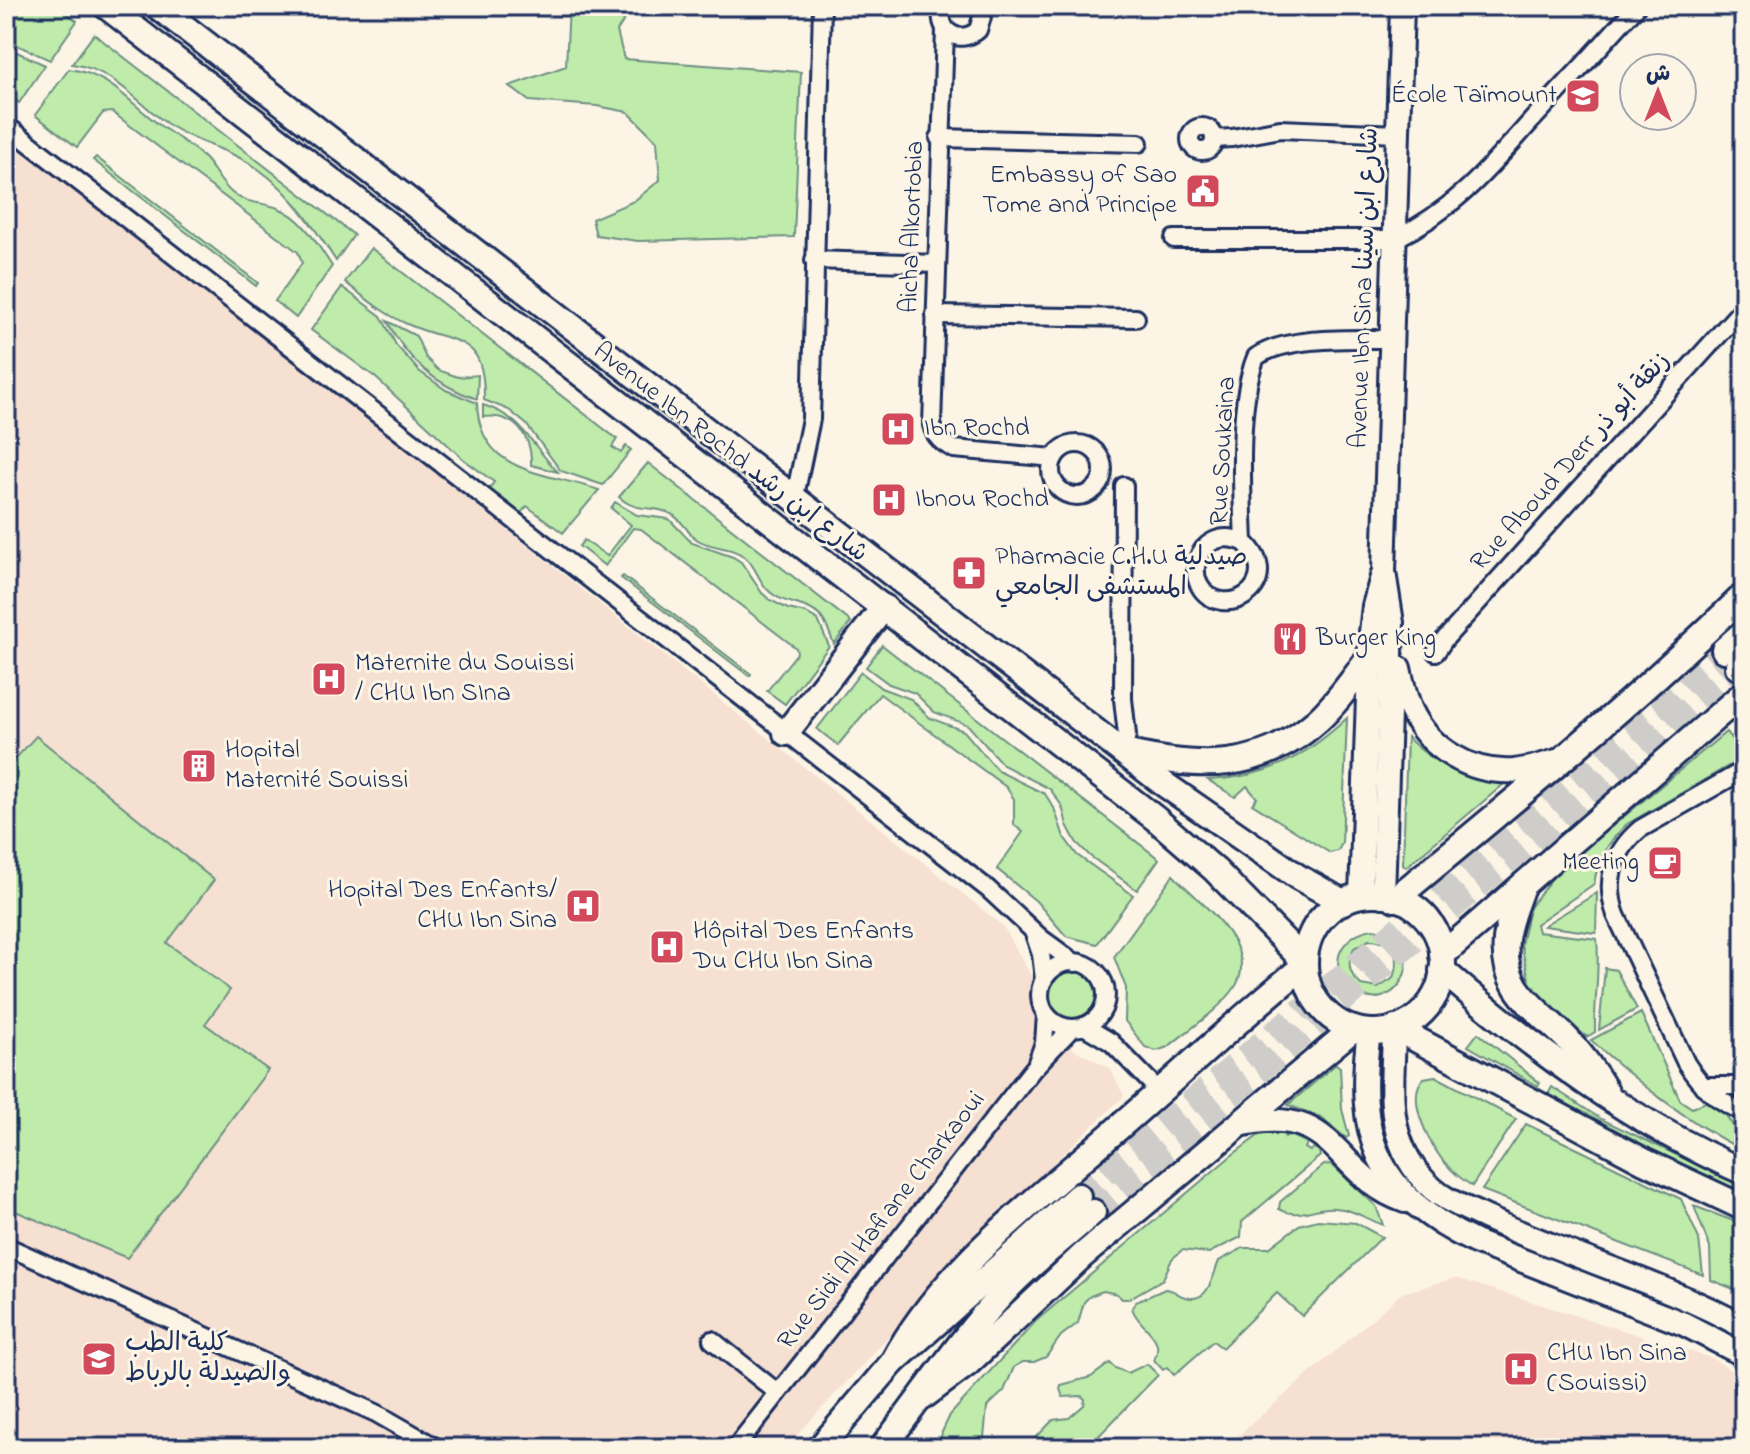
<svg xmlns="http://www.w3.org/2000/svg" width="1750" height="1454" viewBox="0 0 1750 1454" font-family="'Indie Flower','Playpen Sans Arabic',sans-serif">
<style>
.built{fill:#f6e0d2}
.green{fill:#bfecaa;stroke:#6d8e84;stroke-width:2;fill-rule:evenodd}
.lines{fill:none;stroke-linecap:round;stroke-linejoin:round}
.primary-tunnel{stroke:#cfcdca;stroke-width:24;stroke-dasharray:24 12;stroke-linecap:butt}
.minor-casing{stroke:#1b2f5e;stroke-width:22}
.secondary-casing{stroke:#1b2f5e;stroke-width:28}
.primary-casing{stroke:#1b2f5e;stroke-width:30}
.minor{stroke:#fcf5e5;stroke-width:16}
.secondary{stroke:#fcf5e5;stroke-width:22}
.primary{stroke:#fcf5e5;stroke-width:24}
.labels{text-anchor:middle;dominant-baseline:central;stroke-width:6;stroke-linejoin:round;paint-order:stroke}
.poi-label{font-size:26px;fill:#1b2f5e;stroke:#fcf5e5;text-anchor:start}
.street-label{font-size:26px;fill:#1b2f5e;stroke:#fcf5e5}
</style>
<rect width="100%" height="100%" fill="#fcf5e5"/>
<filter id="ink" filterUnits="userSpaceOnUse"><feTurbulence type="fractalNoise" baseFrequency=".0125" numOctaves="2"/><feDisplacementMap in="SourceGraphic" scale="16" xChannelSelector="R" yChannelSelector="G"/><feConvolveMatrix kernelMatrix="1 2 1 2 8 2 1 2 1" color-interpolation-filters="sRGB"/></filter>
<g filter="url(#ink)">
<g class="built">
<path d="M6,129l997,797 70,123 37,19 14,28 -99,94 -240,258h-779z"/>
<path d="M1456,1278l258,81 30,21v68h-520l178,-155z"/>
</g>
<g class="green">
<path d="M6,6h52l19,15 -27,39 -44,-20z"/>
<path d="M569,6h64l-16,25 7,28 177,13 -7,165 -156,4 -42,-6 -4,-16 42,-18 26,-21 -3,-39 -29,-29 -31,-6 -68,-5 -20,-15 57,-20z"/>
<path d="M94,34l260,201 -18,26c-27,-42 -54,-83 -100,-105 -23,-11 -47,-17 -67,-31 -33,-23 -54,-55 -97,-61z"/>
<path d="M6,47l39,18 -26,38 -13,-11z"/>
<path d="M69,69c40,5 61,34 92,57 15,11 31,19 44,33 10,11 16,25 27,34 14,11 31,9 46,15 26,10 39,36 54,58l-36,52 -21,-17 27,-38 -4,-11 -186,-140 -9,1 -26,34 -42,-32z"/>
<path d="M96,157l162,126 -2,3 -163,-126z"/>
<path d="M371,248l246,191 -5,8 9,6 5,-7 5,4 -28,35 -42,-14 -35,-47 -17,-14 -25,-10c1,-69 -28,-54 -77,-76 -23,-10 -42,-26 -62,-42z"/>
<path d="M342,287l39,29 15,29 23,26 27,19 31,13c2,72 70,69 122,87l-36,43 -36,-27 -6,7 -32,-24 5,-7 -32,-24 -87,-81 -64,-47z"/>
<path d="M387,321l29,15 10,22 12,12 20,7 20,-2 -1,24c-42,-14 -70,-39 -90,-78z"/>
<path d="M483,405c40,12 48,40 75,67l-27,-7c1,-30 -17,-52 -48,-48z"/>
<path d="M648,463l203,159 -17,22c-4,-9 -7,-21 -14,-28 -14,-14 -36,-11 -50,-24 -12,-10 -13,-25 -25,-35 -14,-11 -32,-8 -47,-17 -11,-7 -15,-20 -27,-26 -18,-10 -33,0 -52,-17z"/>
<path d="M615,502l22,13 32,4 23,24 41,14 8,5 21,31 8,7 18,9 18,4 12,7 11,26 -44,58 -18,-13 30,-38 -1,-5 -155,-119 -8,-1 -28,38 -26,-20 5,-6 23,16 24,-31 -20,-17z"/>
<path d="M623,576l128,98 -2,2 -128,-98z"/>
<path d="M882,645l277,214 -22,31 -47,-34 -14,-14 -9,-17 -5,-19 -12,-17 -47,-24 -35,-40 -34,-13 -19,-19 -26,-9 -23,-17z"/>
<path d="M861,672l20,16 30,11 19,19 34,13 34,40 47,23 9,14 10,29 13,18 56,40 -36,49 -31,-8 -30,-35 -39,-32 26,-37 -9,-7v-26l-8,-12 -126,-93 -42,51 -21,-16z"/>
<path d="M1347,718l-5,125 -4,8 -8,2 -78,-49 5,-6 -10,-12 -12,11 -27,-17c60,-3 96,-22 139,-62z"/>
<path d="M1726,732l18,22v3l-117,67c-19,18 -29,34 -33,60l-58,40 2,8 59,7c3,31 -3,62 -2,93l-8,5 -42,-34 -15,-20 -9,-38 8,-37 28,-36z"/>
<path d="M36,736l178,144 -47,63 63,47 -25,34 63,46 -141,188 -121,-51v-438z"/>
<path d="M1407,737c28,28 57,43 97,47l-98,83 -3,-3z"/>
<path d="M1173,875c26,27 91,74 60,115 -15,21 -45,40 -65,57l-12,4 -11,-4 -20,-26 1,-33 -12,-31z"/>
<path d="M1597,893l-1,40 -52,-7 2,-2z"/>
<path d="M1373,929c60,8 30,88 -15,65 -8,-4 -14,-10 -17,-18 -10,-24 9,-44 32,-47zM1369,940c23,0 35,19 23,39l-14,9 -17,-3c-12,-11 -15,-22 -7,-37z"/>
<path d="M1605,968l11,2 21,39 -38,21z"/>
<circle cx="1072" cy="994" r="24"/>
<path d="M1641,1013l39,87 12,8 18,-8c17,14 27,27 30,49 -56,-30 -102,-66 -149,-109z"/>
<path d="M1478,1033l62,50 -2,3 -70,-40z"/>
<path d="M1336,1064l4,3 2,42 7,27 -3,2 -26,-21 -32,-12z"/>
<path d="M1435,1076l81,43 -44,67c-9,-6 -18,-12 -25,-21 -16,-16 -43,-68 -23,-87z"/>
<path d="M1552,1087l49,32 143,68v9l-146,-71 -51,-29z"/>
<path d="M1526,1124l155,75 18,40 4,36 -221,-85z"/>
<path d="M1274,1131l8,1 3,5 4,-3 18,9 -2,5 5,3 4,-3 5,3 1,5 -78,66 -1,15 -32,16 -27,-3 -10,9 -9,20 -35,20h-6l-5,-5 -14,-3 -13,5 -6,6 -6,21 -17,13 -15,21 -12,5h-11l-9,5 -10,24 -17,16 -4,41h-44l3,-16 8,-17 86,-94 195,-165 28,-21z"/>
<path d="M1331,1164l45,42 7,19c-17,-6 -30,-16 -48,-17 -20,-2 -37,12 -56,1l1,-7 44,-37z"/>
<path d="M1694,1206l50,19v68l-33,-13 -1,-32z"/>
<path d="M1318,1220l38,3 26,14 -80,79 -25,-23 -55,55 -9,-7 -39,34 -7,-8 -4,3 -9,-10c13,-24 -16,-32 -22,-52l4,-6 29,-13c8,0 10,4 17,7 27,10 30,-19 37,-35l24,-13h26l30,-23z"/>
<path d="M1110,1363l5,5 13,5 19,-9 11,11 -71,73h-61l27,-28 16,-2 15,-13 1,-6 -4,-3 -18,1 -3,-8 1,-4 30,-8z"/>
</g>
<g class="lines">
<g class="primary-tunnel">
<path d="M1078,1196l295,-246 351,-300"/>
<path d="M1093,1212l645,-545"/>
</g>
<defs>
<g id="minor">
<path d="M944,6c-10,23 14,41 34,24l4,-13 -3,-11"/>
<path d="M945,29l-13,396c3,13 11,18 22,24l100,9"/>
<path d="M6,125l982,764 54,50 33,24"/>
<circle cx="1202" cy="139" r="12"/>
<path d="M939,138l200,5"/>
<path d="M1214,139l18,-1 48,-9 118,5"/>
<path d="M1174,239h221c61,-30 94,-71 138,-120 35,-37 70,-75 104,-113"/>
<path d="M814,260l123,4"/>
<path d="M935,315l201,3"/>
<circle cx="1077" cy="470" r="26"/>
<path d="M794,501l17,-82 11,-413"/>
<path d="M1244,542c17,15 22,38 2,53 -7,5 -16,7 -24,6 -45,-8 -28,-80 22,-59 -2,-50 -7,-139 12,-185 30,-21 98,-18 136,-18"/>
<path d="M1436,652l8,-12 300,-333"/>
<path d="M1122,752l5,-17 -4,-36 1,-213"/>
<path d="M1744,770l-104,59c-27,23 -36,52 -24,86l70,148c15,24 32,39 58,49"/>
<path d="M1033,931l8,23 3,25"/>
<circle cx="1073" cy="995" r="33"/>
<path d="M1084,1026l27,16 49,50"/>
<path d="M1037,1062l7,-19 2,-28"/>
<path d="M1703,1086h41"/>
<path d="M6,1246l370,167 61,35"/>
<path d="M712,1340l66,53"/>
<path d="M735,1448l298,-379 39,-41"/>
</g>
<g id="secondary">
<path d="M1399,668c3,14 6,29 12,42 18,39 60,64 103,61 17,-2 33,-7 49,-12"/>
<path d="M1361,896l9,-255 4,-35 8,-29"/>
<path d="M1383,896l9,-273 -8,-51 18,-566"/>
<path d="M1394,1028c0,37 -7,80 7,115 8,22 25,44 46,56 14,8 29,14 44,21 82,38 174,63 253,107"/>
<path d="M1369,1031c-14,106 7,163 106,211l209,82 60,31"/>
<path d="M1239,1125c100,-23 93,51 166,76"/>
</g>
<g id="primary">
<path d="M106,6l1050,813 59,51 89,91"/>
<path d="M157,6l1007,778 134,93 45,25"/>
<path d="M1724,650l20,-18"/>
<path d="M1738,667l6,-5"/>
<path d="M786,733l98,-126"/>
<path d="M1128,753c71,16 132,19 190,-33 20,-18 35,-41 51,-62"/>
<path d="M1522,886c-6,18 -14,35 -16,54 -5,52 32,68 63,101 14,15 26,32 37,50"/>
<circle cx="1374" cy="963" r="69"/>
<path d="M1395,899c119,-98 238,-196 349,-304"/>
<path d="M1442,955l302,-262"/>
<path d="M1442,970c92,80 190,152 302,202"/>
<path d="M1395,1028l249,133 100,47"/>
<path d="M893,1362c48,-92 146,-164 223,-232 63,-54 123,-112 188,-164"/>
<path d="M920,1399l47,-35 115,-108 271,-227"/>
<path d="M820,1448l73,-86 185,-166"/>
<path d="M882,1448c41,-52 77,-108 123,-157 26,-28 59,-53 88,-79"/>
</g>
</defs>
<use href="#minor" class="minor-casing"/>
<use href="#secondary" class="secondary-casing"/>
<use href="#primary" class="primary-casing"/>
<use href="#minor" class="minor"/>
<use href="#secondary" class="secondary"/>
<use href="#primary" class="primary"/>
</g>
</g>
<defs>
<symbol id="school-square" viewBox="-11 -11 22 22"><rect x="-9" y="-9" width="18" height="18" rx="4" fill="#d1495b" stroke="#fcf5e5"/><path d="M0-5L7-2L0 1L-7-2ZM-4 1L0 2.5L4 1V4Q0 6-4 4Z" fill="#fff"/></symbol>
<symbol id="civic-square" viewBox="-11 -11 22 22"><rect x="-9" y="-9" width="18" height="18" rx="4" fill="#d1495b" stroke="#fcf5e5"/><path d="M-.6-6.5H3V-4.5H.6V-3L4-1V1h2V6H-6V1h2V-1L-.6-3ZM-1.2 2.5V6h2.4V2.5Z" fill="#fff"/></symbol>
<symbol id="hospital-square" viewBox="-11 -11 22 22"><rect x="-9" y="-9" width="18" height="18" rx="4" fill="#d1495b" stroke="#fcf5e5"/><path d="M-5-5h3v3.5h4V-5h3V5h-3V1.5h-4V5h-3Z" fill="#fff"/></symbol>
<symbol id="pharmacy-square" viewBox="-11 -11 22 22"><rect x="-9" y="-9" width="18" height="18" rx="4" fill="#d1495b" stroke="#fcf5e5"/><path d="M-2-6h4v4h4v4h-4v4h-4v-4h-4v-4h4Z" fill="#fff"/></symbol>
<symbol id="restaurant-square" viewBox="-11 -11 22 22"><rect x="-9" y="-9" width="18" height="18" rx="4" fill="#d1495b" stroke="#fcf5e5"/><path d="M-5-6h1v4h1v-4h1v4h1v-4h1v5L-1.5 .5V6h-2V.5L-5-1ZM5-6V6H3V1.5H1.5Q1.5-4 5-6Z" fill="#fff"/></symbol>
<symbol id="building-square" viewBox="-11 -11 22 22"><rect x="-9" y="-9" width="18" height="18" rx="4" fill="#d1495b" stroke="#fcf5e5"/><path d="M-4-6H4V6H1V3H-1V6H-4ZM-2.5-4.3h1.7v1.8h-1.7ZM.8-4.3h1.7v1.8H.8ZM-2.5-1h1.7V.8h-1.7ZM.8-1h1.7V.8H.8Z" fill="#fff"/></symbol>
<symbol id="cafe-square" viewBox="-11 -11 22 22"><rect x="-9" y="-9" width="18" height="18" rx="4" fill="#d1495b" stroke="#fcf5e5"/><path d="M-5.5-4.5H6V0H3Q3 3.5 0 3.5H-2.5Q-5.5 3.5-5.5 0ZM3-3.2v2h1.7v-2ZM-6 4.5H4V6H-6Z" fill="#fff"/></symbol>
<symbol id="university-square" viewBox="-11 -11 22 22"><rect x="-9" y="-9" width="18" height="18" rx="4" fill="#d1495b" stroke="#fcf5e5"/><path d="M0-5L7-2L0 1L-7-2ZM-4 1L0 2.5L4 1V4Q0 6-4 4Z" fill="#fff"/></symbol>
</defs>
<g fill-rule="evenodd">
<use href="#school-square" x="1563" y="76" width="40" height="40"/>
<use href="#civic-square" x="1183" y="171" width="40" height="40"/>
<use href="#hospital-square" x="878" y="409" width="40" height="40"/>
<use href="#hospital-square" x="869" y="480" width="40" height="40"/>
<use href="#pharmacy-square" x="949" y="553" width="40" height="40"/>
<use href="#restaurant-square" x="1270" y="619" width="40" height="40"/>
<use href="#hospital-square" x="309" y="659" width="40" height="40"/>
<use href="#building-square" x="179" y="746" width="40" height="40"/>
<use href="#cafe-square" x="1645" y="843" width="40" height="40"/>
<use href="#hospital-square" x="563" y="886" width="40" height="40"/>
<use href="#hospital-square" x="647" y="927" width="40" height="40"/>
<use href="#university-square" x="79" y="1339" width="40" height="40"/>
<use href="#hospital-square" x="1501" y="1349" width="40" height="40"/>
</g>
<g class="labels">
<g class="poi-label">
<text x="1557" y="96" text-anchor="end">École Taïmount</text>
<text x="1177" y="176" text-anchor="end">Embassy of Sao<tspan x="1177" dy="30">Tome and Principe</tspan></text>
<text x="924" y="429">Ibn Rochd</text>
<text x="915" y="500">Ibnou Rochd</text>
<text x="995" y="558">Pharmacie C.H.U صيدلية<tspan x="995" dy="30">المستشفى الجامعي</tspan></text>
<text x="1316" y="639">Burger King</text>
<text x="355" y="664">Maternite du Souissi<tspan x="355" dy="30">/ CHU Ibn SIna</tspan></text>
<text x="225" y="751">Hopital<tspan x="225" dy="30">Maternité Souissi</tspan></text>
<text x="1639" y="863" text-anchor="end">Meeting</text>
<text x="557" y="891" text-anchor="end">Hopital Des Enfants/<tspan x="557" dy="30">CHU Ibn Sina</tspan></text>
<text x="693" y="932">Hôpital Des Enfants<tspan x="693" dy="30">Du CHU Ibn Sina</tspan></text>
<text x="125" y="1344">كلية الطب<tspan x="125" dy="30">والصيدلة بالرباط</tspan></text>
<text x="1547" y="1354">CHU Ibn Sina<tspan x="1547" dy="30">(Souissi)</tspan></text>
</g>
<g class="street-label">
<text transform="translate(913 227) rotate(-88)">Aicha Alkortobia</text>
<text transform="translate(1365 288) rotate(-88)">Avenue Ibn Sina شارع ابن سينا</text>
<text transform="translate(1224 451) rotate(-87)">Rue Soukaina</text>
<text transform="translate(730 453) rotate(38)">Avenue Ibn Rochd شارع ابن رشد</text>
<text transform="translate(1571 462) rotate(-48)">Rue Aboud Derr زنقة أبو ذر</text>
<text transform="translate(882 1221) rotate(-52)">Rue Sidi Al Hafiane Charkaoui</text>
</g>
</g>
<rect width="1750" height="1454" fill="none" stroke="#fcf5e5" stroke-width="32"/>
<rect x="16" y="16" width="1718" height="1422" fill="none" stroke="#1b2f5e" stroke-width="3" filter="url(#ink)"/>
<g transform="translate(1658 92)"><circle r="38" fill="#fcf5e5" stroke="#a2a6af" stroke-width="2"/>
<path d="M0-6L14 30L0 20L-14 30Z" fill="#d1495b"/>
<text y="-12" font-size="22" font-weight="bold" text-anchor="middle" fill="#1b2f5e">ش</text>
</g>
</svg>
